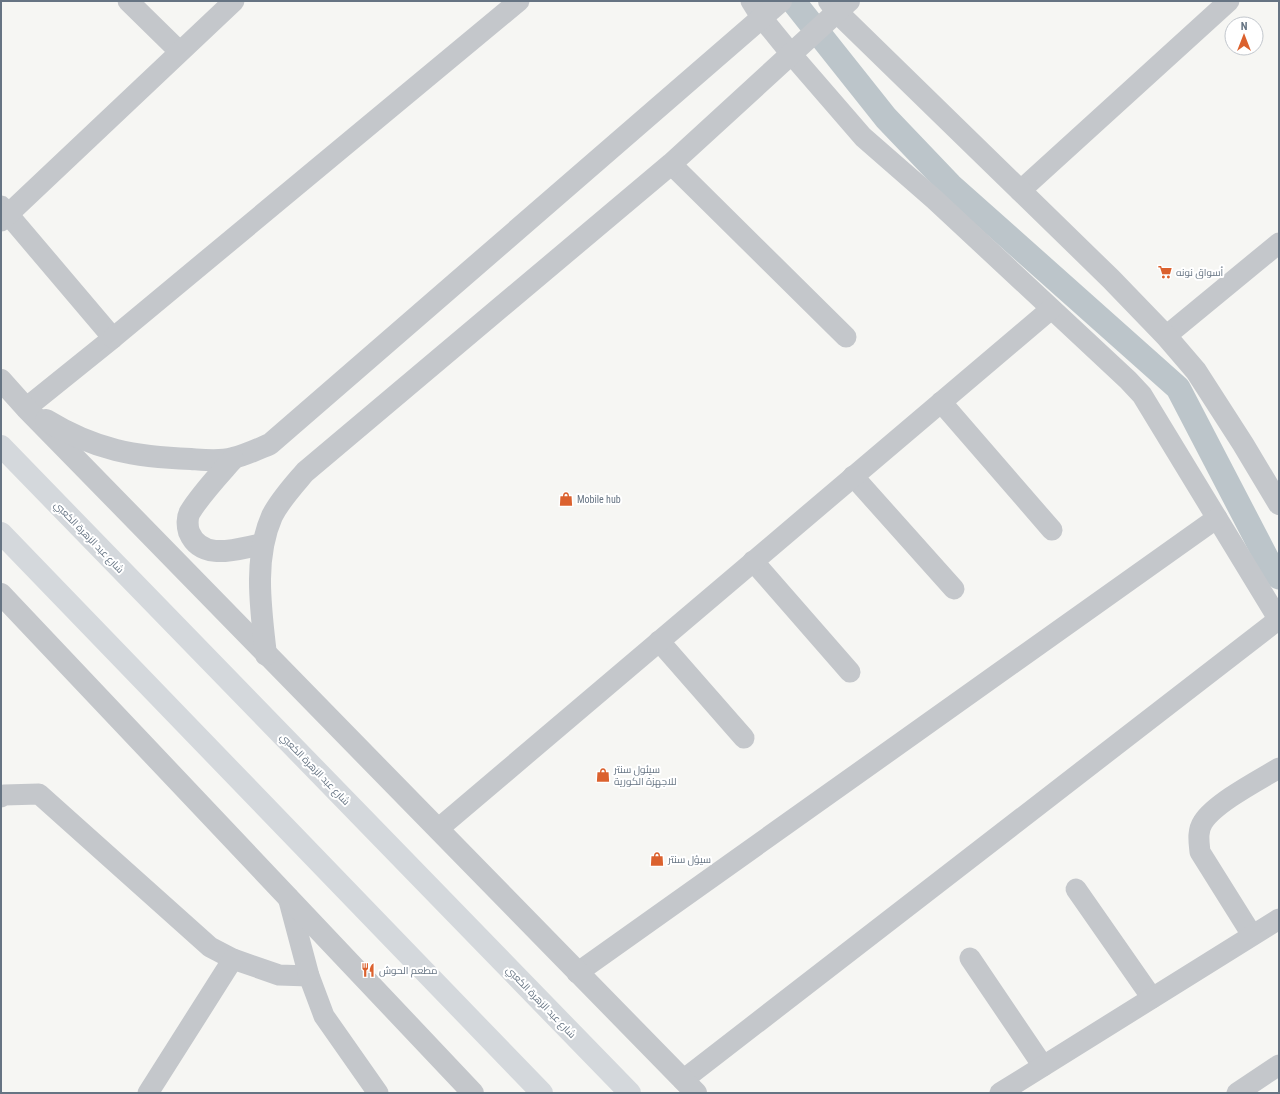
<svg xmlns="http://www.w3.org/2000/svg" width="1280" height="1094" viewBox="0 0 1280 1094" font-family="'Roboto Condensed',Cairo,sans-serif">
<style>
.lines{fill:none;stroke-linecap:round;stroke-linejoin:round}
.canal{stroke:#bcc5ca;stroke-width:25}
.minor{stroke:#c4c7cb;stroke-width:21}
.tertiary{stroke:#c4c7cb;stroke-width:22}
.primary{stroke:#d4d8dc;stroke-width:22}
.labels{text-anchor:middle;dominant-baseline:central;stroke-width:4;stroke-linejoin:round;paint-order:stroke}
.poi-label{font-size:10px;fill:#667483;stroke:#fff;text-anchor:start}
.street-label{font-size:10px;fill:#667483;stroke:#fff}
</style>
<rect width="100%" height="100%" fill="#f6f6f3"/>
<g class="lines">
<path class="canal" d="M793,1l93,117 64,67 228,203 89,171 12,18"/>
<g class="minor">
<path d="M128,1l51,50"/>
<path d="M751,1l10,16 31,38 71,82 71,62 194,181 14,15 137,225"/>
<path d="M671,164l175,173"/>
<path d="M1020,191l209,-190"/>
<path d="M1,206l112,132 -87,70"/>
<path d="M1,221l233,-220"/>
<path d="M1166,336l113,-93"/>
<path d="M113,338l406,-337"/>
<path d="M941,402l111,128"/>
<path d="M853,476l101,113"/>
<path d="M753,561l97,111"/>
<path d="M659,641l85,97"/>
<path d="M1,797l3,-2 35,-1 171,153 23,12 46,16 30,1"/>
<path d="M438,829l613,-520"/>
<path d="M1076,889l76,109"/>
<path d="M288,897l21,79 15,40 54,77"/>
<path d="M1252,935l-52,-83c-1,-10 -3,-21 3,-30 12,-19 56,-42 76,-54"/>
<path d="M970,958l73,108"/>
<path d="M577,973l640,-455"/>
<path d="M683,1080l596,-461"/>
<path d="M148,1093l85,-134"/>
<path d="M1000,1093l279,-174"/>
<path d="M1237,1093l42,-28"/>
</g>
<g class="tertiary">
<path d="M829,1l8,11 274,267 55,57 30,35 47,73 36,60"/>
<path d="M1,380l25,28 670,685"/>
<path d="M46,420c49,30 89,37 145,39 13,1 29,3 42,-1 13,-3 25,-9 37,-14l511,-443"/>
<path d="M233,459c-14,16 -32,35 -43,53 -3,5 -3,14 -1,20 13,31 50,16 74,12"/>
<path d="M1,594l472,499"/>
<path d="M266,655c-5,-45 -13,-96 6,-139 8,-16 22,-31 33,-44l366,-308 178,-163"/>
</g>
<g class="primary">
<path d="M1,446l629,647"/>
<path d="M1,533l541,560"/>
</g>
</g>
<defs>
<symbol id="supermarket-bare" viewBox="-9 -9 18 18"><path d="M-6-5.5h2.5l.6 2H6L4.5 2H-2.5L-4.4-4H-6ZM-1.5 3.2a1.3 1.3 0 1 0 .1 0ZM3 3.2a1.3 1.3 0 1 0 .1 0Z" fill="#db612e" stroke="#fff" stroke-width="2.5" paint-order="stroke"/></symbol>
<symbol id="shop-bare" viewBox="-9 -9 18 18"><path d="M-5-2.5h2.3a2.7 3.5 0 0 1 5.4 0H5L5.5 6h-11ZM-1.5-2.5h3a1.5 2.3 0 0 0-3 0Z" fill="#db612e" stroke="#fff" stroke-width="2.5" paint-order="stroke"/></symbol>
<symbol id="restaurant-bare" viewBox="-9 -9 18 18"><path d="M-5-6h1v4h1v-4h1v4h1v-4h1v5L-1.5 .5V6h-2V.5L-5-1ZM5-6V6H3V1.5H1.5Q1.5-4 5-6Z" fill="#db612e" stroke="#fff" stroke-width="2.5" paint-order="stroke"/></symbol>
</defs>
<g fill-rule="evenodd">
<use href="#supermarket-bare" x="1155" y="262" width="20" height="20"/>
<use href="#shop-bare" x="556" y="489" width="20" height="20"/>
<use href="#shop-bare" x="593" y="765" width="20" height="20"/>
<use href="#shop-bare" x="647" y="849" width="20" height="20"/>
<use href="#restaurant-bare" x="358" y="960" width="20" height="20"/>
</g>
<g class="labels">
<g class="poi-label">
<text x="1176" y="272">أسواق نونه</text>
<text x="577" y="499">Mobile hub</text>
<text x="614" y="769">سيئول سنتر<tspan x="614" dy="12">للاجهزة الكورية</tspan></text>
<text x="668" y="859">سيؤل سنتر</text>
<text x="379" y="970">مطعم الحوش</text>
</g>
<g class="street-label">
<text transform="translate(89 537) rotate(46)">شارع عبد الزهرة الكعبي</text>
<text transform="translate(315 769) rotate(46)">شارع عبد الزهرة الكعبي</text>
<text transform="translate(541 1002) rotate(46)">شارع عبد الزهرة الكعبي</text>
</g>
</g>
<rect width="1280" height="1094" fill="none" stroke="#667483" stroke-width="4"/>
<g transform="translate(1244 36)"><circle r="19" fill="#ffffff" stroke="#c2c7cd"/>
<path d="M0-3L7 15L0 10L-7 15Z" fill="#db612e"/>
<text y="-6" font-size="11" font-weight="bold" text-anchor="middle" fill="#667483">N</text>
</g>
</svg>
